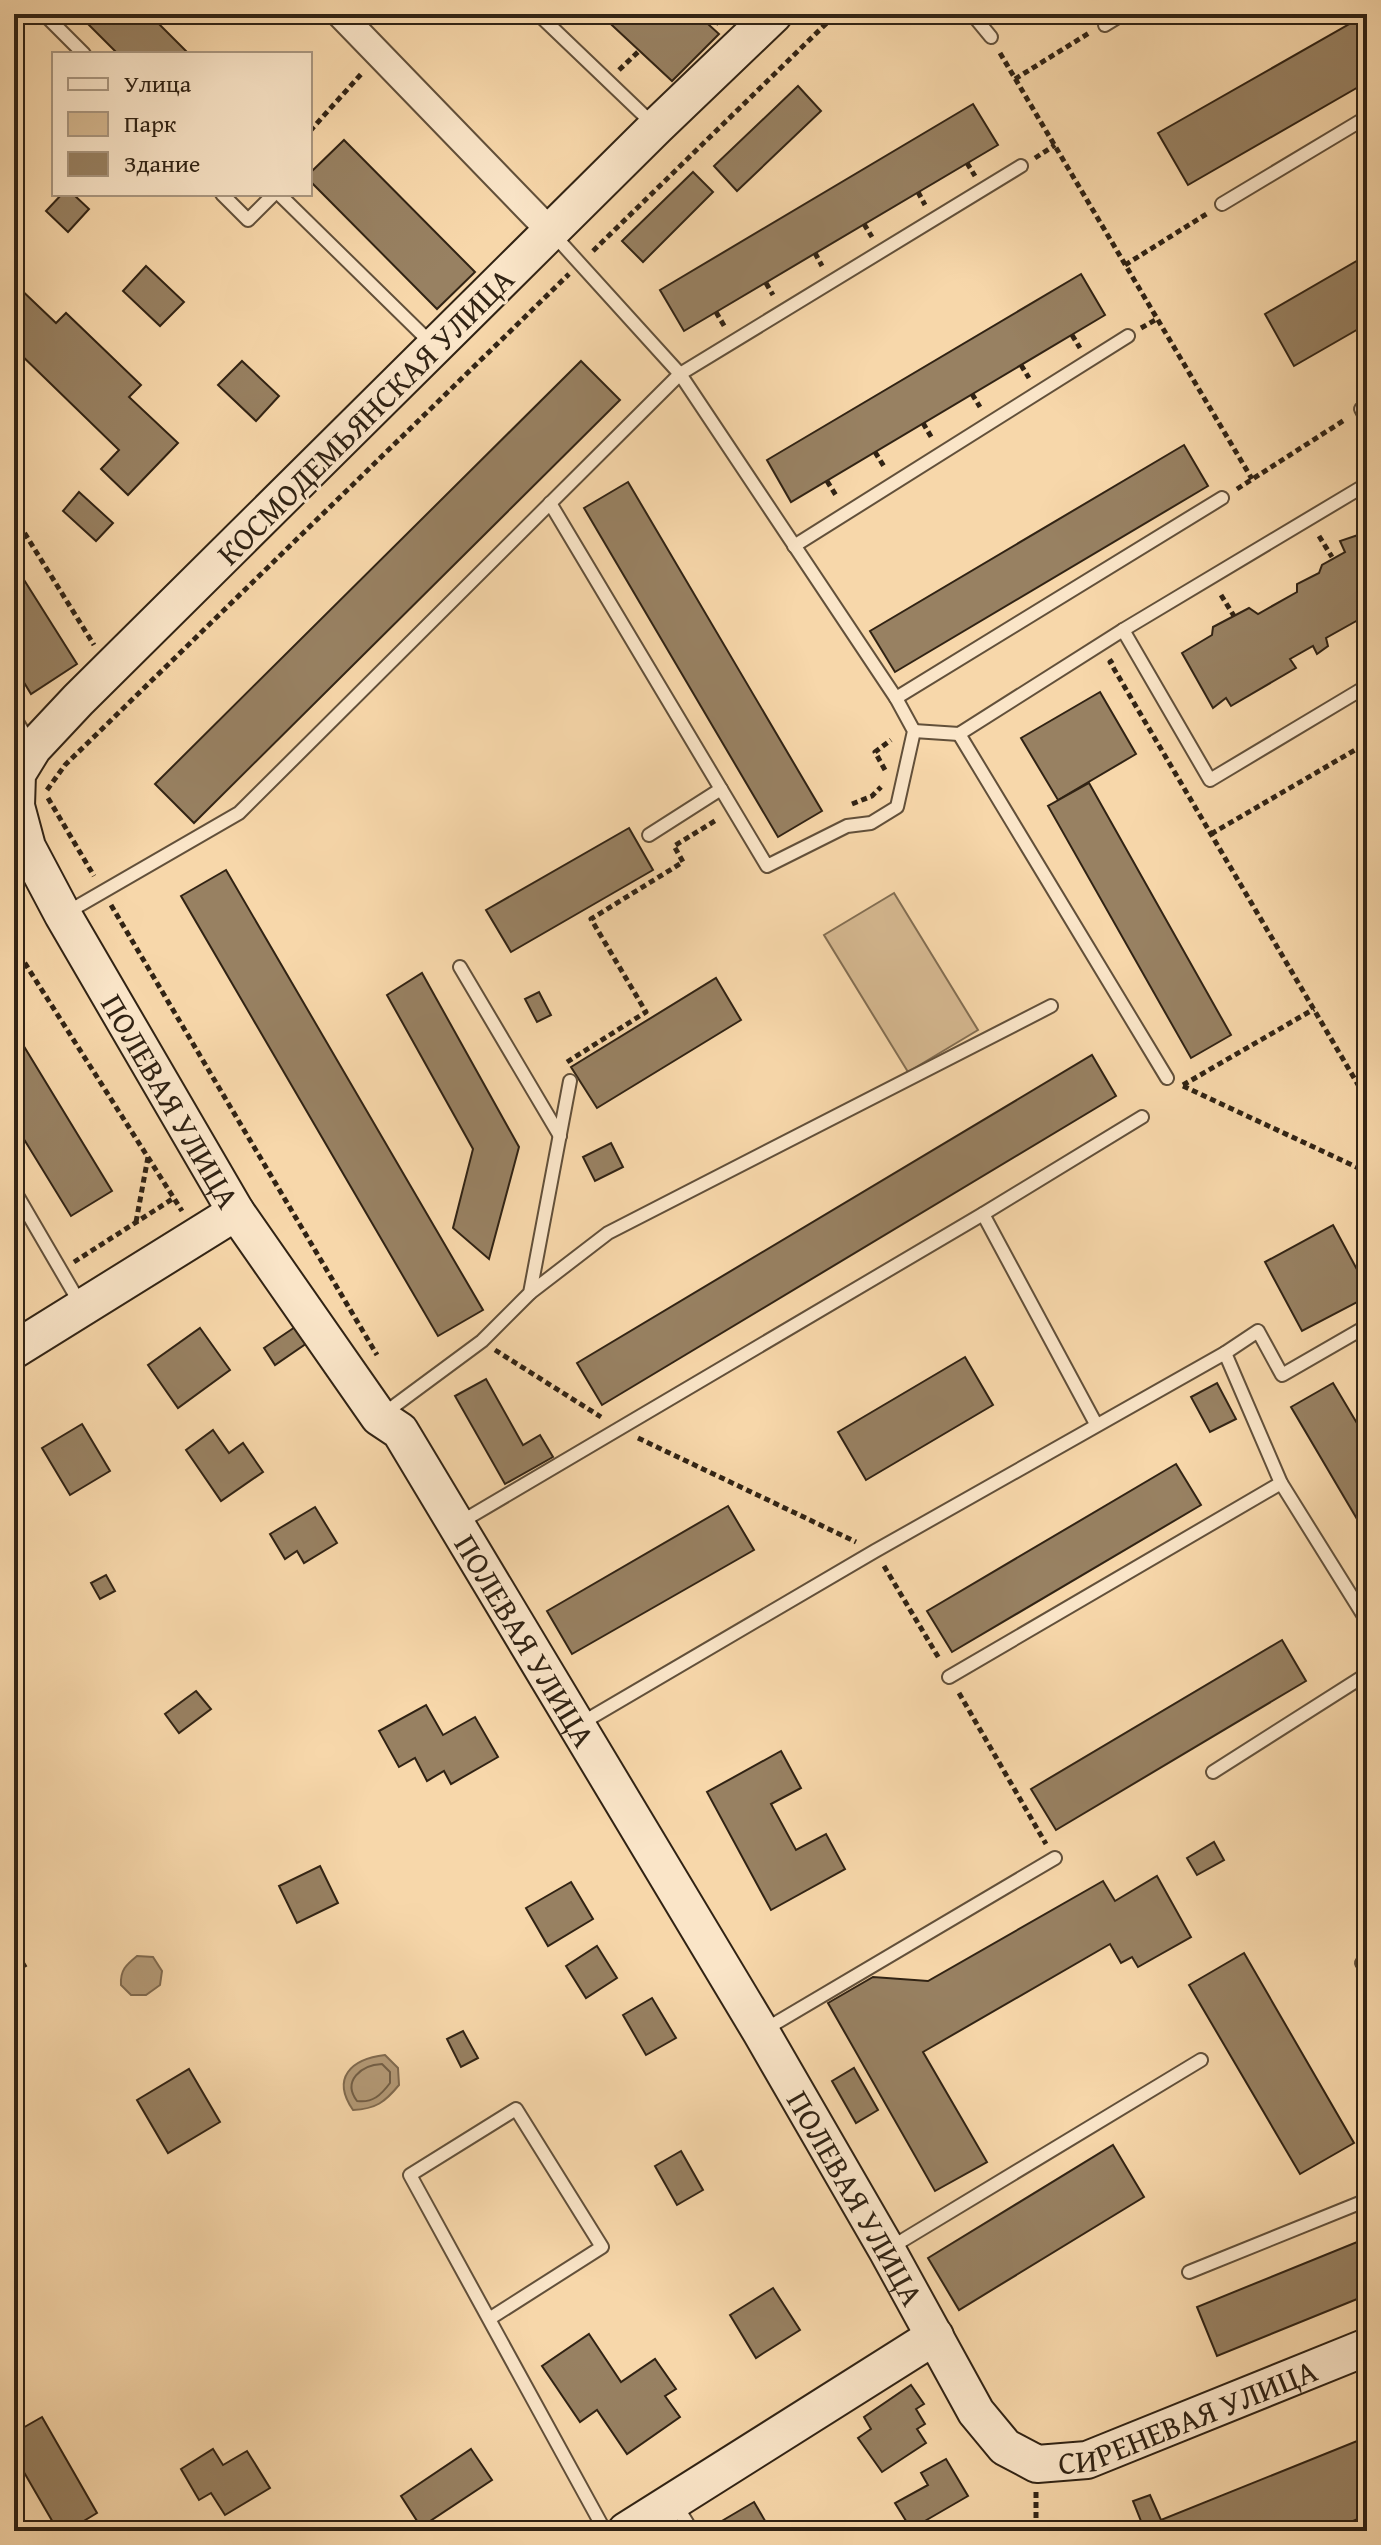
<svg xmlns="http://www.w3.org/2000/svg" width="1381" height="2545" viewBox="0 0 1381 2545" font-family="'Gentium Book Plus',serif">
<style>
.green{fill:#d5b890;stroke:#836e52;stroke-width:2}
.water{fill:#b49a77;stroke:#806a4f;stroke-width:2}
.lines{fill:none;stroke-linecap:round;stroke-linejoin:round}
.shore{stroke:#725e46;stroke-width:2}
.building{fill:#988162;stroke:#312314;stroke-width:2}
.lane-casing{stroke:#62503a;stroke-width:16}
.street-casing{stroke:#62503a;stroke-width:30}
.secondary-casing{stroke:#312314;stroke-width:40}
.path{stroke:#312314;stroke-width:5;stroke-dasharray:6 4;stroke-linecap:butt}
.lane{stroke:#fae5c8;stroke-width:12}
.street{stroke:#fae5c8;stroke-width:26}
.secondary{stroke:#fae5c8;stroke-width:36}
.labels{text-anchor:middle;dominant-baseline:central;stroke-width:6;stroke-linejoin:round;paint-order:stroke}
.street-label{font-size:32px;fill:#312314;stroke:#fae5c8}
</style>
<rect width="100%" height="100%" fill="#f7d7aa"/>
<filter id="stains"><feTurbulence type="fractalNoise" baseFrequency=".0025" numOctaves="4"/><feColorMatrix values="0 0 0 0 .2 0 0 0 0 .09 0 0 0 0 .02 0 0 0 .5 -.17"/></filter>
<radialGradient id="worn" r=".72"><stop offset=".6" stop-color="#630" stop-opacity="0"/><stop offset="1" stop-color="#630" stop-opacity=".3"/></radialGradient>
<path class="green" d="M894,893l84,137 -70,42 -84,-137z"/>
<g class="water">
<path d="M137,1956l16,1 9,14 -2,14 -14,10h-15l-10,-10c-1,-15 5,-20 16,-29z"/>
<path d="M385,2055l13,13 1,17c-14,17 -23,24 -46,25 -22,-32 -2,-51 32,-55z"/>
</g>
<g class="lines">
<path class="shore" d="M382,2064l8,8v11c-9,12 -17,20 -33,18 -15,-20 4,-36 25,-37z"/>
</g>
<g class="building">
<path d="M78,14h71l40,40h-71z"/>
<path d="M600,14h97l22,20 -47,47z"/>
<path d="M1367,14v68l-179,103 -30,-52z"/>
<path d="M798,86l23,25 -84,80 -23,-25z"/>
<path d="M973,104l25,41 -314,186 -24,-41z"/>
<path d="M344,140l131,132 -38,37 -127,-128v-8z"/>
<path d="M693,172l20,20 -70,70 -21,-21z"/>
<path d="M62,194h11l16,15 -21,23 -22,-21z"/>
<path d="M1367,255v69l-73,42 -29,-52z"/>
<path d="M146,266l38,36 -24,24 -37,-35z"/>
<path d="M1081,274l24,41 -314,187 -24,-42z"/>
<path d="M14,283l42,40 10,-10 75,72 -12,12 49,46 -50,52 -27,-26 18,-19 -105,-102z"/>
<path d="M242,361l37,35 -23,25 -38,-36z"/>
<path d="M581,361l39,39 -426,423 -39,-39z"/>
<path d="M1184,445l24,41 -313,186 -25,-41z"/>
<path d="M628,482l194,329 -44,26 -194,-329z"/>
<path d="M79,492l34,31 -17,18 -33,-30z"/>
<path d="M1367,532v83l-41,23 2,8 -11,8 -4,-8 -23,13 6,9 -65,38 -5,-8 -13,10 -31,-55 30,-18 1,-8 36,-19 9,6 39,-22v-8l22,-11 3,-8 23,-13 -5,-11z"/>
<path d="M14,564l63,100 -46,30 -17,-28z"/>
<path d="M1100,692l36,62 -78,46 -37,-62z"/>
<path d="M1089,783l142,252 -40,23 -143,-252z"/>
<path d="M629,828l24,42 -142,82 -25,-42z"/>
<path d="M226,870l257,440 -45,26 -257,-440z"/>
<path d="M422,973l97,174 -30,112 -36,-31 20,-79 -86,-154z"/>
<path d="M716,978l25,42 -144,88 -26,-41z"/>
<path d="M539,992l12,23 -14,7 -12,-23z"/>
<path d="M14,1030l98,161 -41,25 -57,-93z"/>
<path d="M1092,1055l24,41 -514,309 -25,-42z"/>
<path d="M611,1143l12,24 -28,14 -12,-24z"/>
<path d="M1333,1225l34,63v9l-65,34 -37,-69z"/>
<path d="M298,1325l12,16 -35,24 -11,-17z"/>
<path d="M200,1328l30,42 -52,38 -30,-43z"/>
<path d="M965,1357l28,48 -127,75 -28,-48z"/>
<path d="M486,1379l37,66 17,-10 13,22 -48,27 -50,-88z"/>
<path d="M1217,1383l19,36 -26,13 -19,-35z"/>
<path d="M1333,1383l34,57v96l-76,-129z"/>
<path d="M82,1424l28,47 -40,24 -28,-47z"/>
<path d="M213,1430l16,23 14,-10 20,29 -42,29 -35,-51z"/>
<path d="M1176,1464l25,41 -249,147 -25,-41z"/>
<path d="M728,1506l26,44 -182,104 -25,-43z"/>
<path d="M315,1507l22,36 -33,20 -7,-12 -12,8 -15,-25z"/>
<path d="M106,1575l9,16 -15,8 -9,-16z"/>
<path d="M1282,1640l24,41 -250,149 -25,-41z"/>
<path d="M196,1691l15,18 -32,24 -14,-19z"/>
<path d="M426,1705l17,30 32,-18 23,40 -47,27 -7,-13 -17,10 -12,-23 -16,9 -20,-36z"/>
<path d="M781,1751l20,37 -30,16 25,46 30,-16 19,35 -74,41 -64,-118z"/>
<path d="M1214,1842l10,18 -27,15 -10,-17z"/>
<path d="M320,1866l18,37 -41,20 -18,-37z"/>
<path d="M1157,1876l34,61 -53,30 -6,-10 -11,6 -11,-19 -187,108 64,110 -52,29 -107,-188 45,-26 55,4 175,-100 12,20z"/>
<path d="M571,1882l22,37 -45,27 -22,-38z"/>
<path d="M14,1946l12,20 -12,7z"/>
<path d="M597,1946l20,32 -31,20 -20,-32z"/>
<path d="M1244,1953l110,190 -54,31 -111,-189z"/>
<path d="M652,1998l24,40 -30,17 -23,-40z"/>
<path d="M463,2031l15,27 -17,9 -14,-28z"/>
<path d="M854,2068l24,42 -22,13 -24,-42z"/>
<path d="M189,2069l31,53 -52,31 -31,-53z"/>
<path d="M1113,2145l31,52 -185,113 -31,-52z"/>
<path d="M681,2151l22,39 -26,15 -22,-39z"/>
<path d="M1367,2238v57l-150,61 -20,-49z"/>
<path d="M773,2288l27,42 -44,28 -26,-43z"/>
<path d="M589,2334l32,48 34,-23 21,30 -11,7 15,21 -53,37 -30,-44 -17,12 -38,-56z"/>
<path d="M911,2385l13,19 -8,5 9,15 -8,5 9,14 -44,29 -24,-34 13,-9 -7,-12z"/>
<path d="M42,2417l55,96 -30,18h-9l-44,-76v-22z"/>
<path d="M1367,2437v78l-37,16h-185l-12,-30 17,-6 11,25z"/>
<path d="M213,2449l10,16 24,-14 23,37 -45,27 -14,-22 -12,7 -18,-31z"/>
<path d="M471,2449l21,31 -71,47 -20,-31z"/>
<path d="M946,2459l22,37 -57,33 -16,-26 33,-18 -7,-12z"/>
<path d="M754,2502l17,29h-46l-5,-9z"/>
</g>
<g class="lines">
<defs>
<g id="lane">
<path d="M44,14l40,40"/>
<path d="M538,14l116,111"/>
<path d="M972,14l19,23"/>
<path d="M1105,25l18,-11"/>
<path d="M222,194l26,26 26,-26"/>
<path d="M279,194l154,151"/>
<path d="M1222,204l145,-87"/>
<path d="M1367,405l-6,4 6,11"/>
<path d="M550,503l217,363 80,-40 24,-3 26,-16 17,-76 -18,-33 -216,-324 -127,-140"/>
<path d="M794,546l334,-210"/>
<path d="M1123,630l87,150 157,-94"/>
<path d="M896,698l326,-200"/>
<path d="M14,717l17,28"/>
<path d="M914,731l45,3 164,-104 244,-146"/>
<path d="M959,734l208,344"/>
<path d="M649,835l72,-46"/>
<path d="M66,913l173,-100 441,-439 341,-208"/>
<path d="M460,967l100,169"/>
<path d="M14,1190l67,115"/>
<path d="M983,1214l113,210"/>
<path d="M530,1293l78,-60 443,-227"/>
<path d="M1225,1353l33,-22 24,44 85,-49"/>
<path d="M382,1415l100,-74 48,-48 40,-212"/>
<path d="M461,1522l522,-308 159,-97"/>
<path d="M949,1677l332,-194"/>
<path d="M580,1724l295,-173 350,-198 56,130 86,138"/>
<path d="M1213,1772l154,-98"/>
<path d="M1362,1963l5,-3"/>
<path d="M764,2030l291,-172"/>
<path d="M890,2248l311,-188"/>
<path d="M1189,2272l178,-72"/>
<path d="M489,2319l113,-72 -86,-138 -106,66 195,356"/>
<path d="M676,2505l16,26"/>
</g>
<path id="street" d="M340,14l211,218"/>
<g id="secondary">
<path id="s1" d="M774,14l-118,113 -578,573 -45,48 -16,26 -1,32 11,41 36,68 173,297 143,205 21,14 361,601 126,218 89,162 29,35 32,17 50,-4 280,-113"/>
<path d="M14,1350l222,-138"/>
<path d="M626,2531l309,-195"/>
</g>
</defs>
<use href="#lane" class="lane-casing"/>
<use href="#street" class="street-casing"/>
<use href="#secondary" class="secondary-casing"/>
<g class="path">
<path d="M708,14l11,10"/>
<path d="M1000,53l252,426"/>
<path d="M619,70l20,-19"/>
<path d="M1015,79l74,-46"/>
<path d="M310,131l53,-59"/>
<path d="M1035,158l20,-13"/>
<path d="M967,163l8,13"/>
<path d="M918,192l7,13"/>
<path d="M864,224l8,13"/>
<path d="M593,251l243,-237"/>
<path d="M815,253l7,13"/>
<path d="M1125,265l83,-52"/>
<path d="M766,283l7,12"/>
<path d="M716,312l10,17"/>
<path d="M1141,328l16,-9"/>
<path d="M1072,335l8,13"/>
<path d="M1021,365l8,13"/>
<path d="M972,394l8,13"/>
<path d="M923,423l10,17"/>
<path d="M875,452l10,16"/>
<path d="M827,481l10,16"/>
<path d="M1237,489l109,-70"/>
<path d="M14,516l80,129"/>
<path d="M1319,536l13,21"/>
<path d="M1221,595l13,21"/>
<path d="M1113,660l-3,2 257,438"/>
<path d="M885,770l-10,-18 16,-12"/>
<path d="M47,790l18,-25 504,-491"/>
<path d="M48,798l46,78"/>
<path d="M852,804l20,-8 9,-9"/>
<path d="M1211,834l156,-91"/>
<path d="M111,905l266,450"/>
<path d="M14,946l168,265"/>
<path d="M567,1062l79,-50 -55,-93 92,-57 -9,-16 44,-27"/>
<path d="M1183,1085l131,-76"/>
<path d="M1183,1086l184,86"/>
<path d="M136,1222l12,-65"/>
<path d="M74,1262l100,-64"/>
<path d="M495,1350l106,67"/>
<path d="M638,1438l218,104"/>
<path d="M884,1566l56,94"/>
<path d="M959,1693l87,151"/>
<path d="M1036,2492v39"/>
</g>
<use href="#lane" class="lane"/>
<use href="#street" class="street"/>
<use href="#secondary" class="secondary"/>
</g>
<g class="labels">
<g class="street-label">
<text transform="translate(365 416) rotate(-45)">КОСМОДЕМЬЯНСКАЯ УЛИЦА</text>
<text stroke="none"><textPath href="#s1" startOffset="1440">ПОЛЕВАЯ УЛИЦА</textPath></text>
<text stroke="none"><textPath href="#s1" startOffset="2088">ПОЛЕВАЯ УЛИЦА</textPath></text>
<text stroke="none"><textPath href="#s1" startOffset="2736">ПОЛЕВАЯ УЛИЦА</textPath></text>
<text stroke="none"><textPath href="#s1" startOffset="3222">СИРЕНЕВАЯ УЛИЦА</textPath></text>
</g>
</g>
<rect width="1381" height="2545" fill="none" stroke="#f7d7aa" stroke-width="48"/>
<rect x="16" y="16" width="1349" height="2513" fill="none" stroke="#312314" stroke-width="4"/>
<rect x="24" y="24" width="1333" height="2497" fill="none" stroke="#312314" stroke-width="2"/>
<rect x="52" y="52" width="260" height="144" fill="#fae5c8" stroke="#aa9780" stroke-width="2"/>
<rect x="68" y="78" width="40" height="12" fill="#fae5c8" stroke="#aa9780" stroke-width="2"/>
<text x="124" y="92" font-size="24" fill="#312314">Улица</text>
<rect x="68" y="112" width="40" height="24" fill="#d5b890" stroke="#aa9780" stroke-width="2"/>
<text x="124" y="132" font-size="24" fill="#312314">Парк</text>
<rect x="68" y="152" width="40" height="24" fill="#988162" stroke="#aa9780" stroke-width="2"/>
<text x="124" y="172" font-size="24" fill="#312314">Здание</text>
<rect width="100%" height="100%" filter="url(#stains)"/>
<rect width="100%" height="100%" fill="url(#worn)"/>
</svg>
